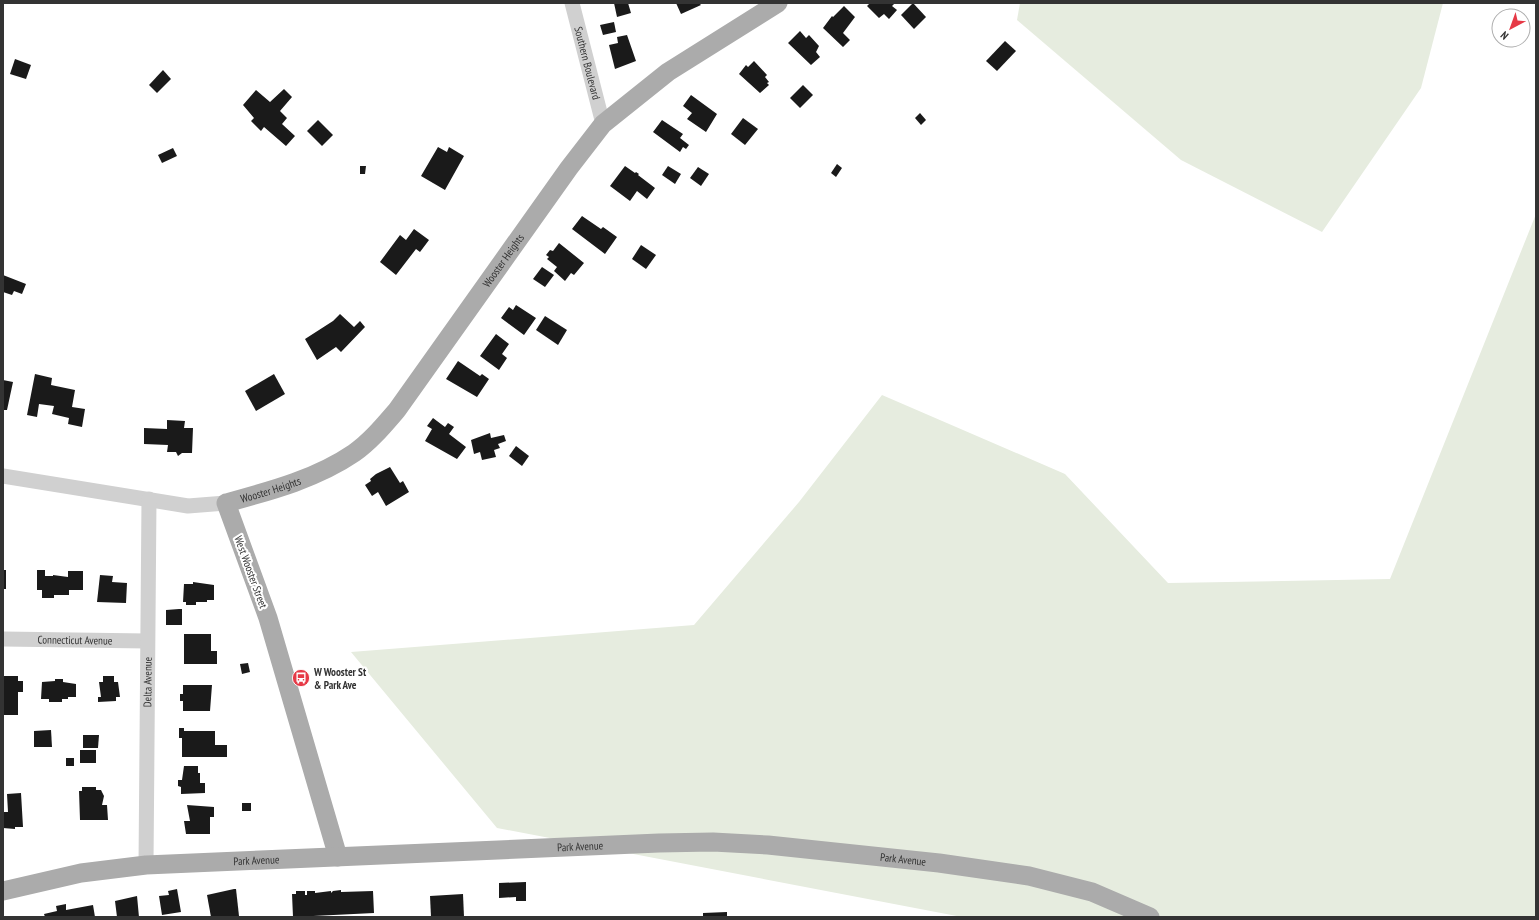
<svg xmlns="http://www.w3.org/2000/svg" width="1539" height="920" viewBox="0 0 1539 920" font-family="'PT Sans Narrow',sans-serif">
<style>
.green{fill:#e6ecdf}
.building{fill:#1a1a1a}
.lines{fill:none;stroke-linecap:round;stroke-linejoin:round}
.minor{stroke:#d0d0d0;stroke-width:15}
.major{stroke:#ababab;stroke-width:19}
.labels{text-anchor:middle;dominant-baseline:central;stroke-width:4;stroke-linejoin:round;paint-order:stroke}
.street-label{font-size:11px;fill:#333;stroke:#fff}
.poi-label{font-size:11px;font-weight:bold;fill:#333;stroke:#fff;text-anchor:start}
</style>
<rect width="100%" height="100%" fill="#fff"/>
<g class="green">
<path d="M1020,3h423l-22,85 -99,144 -141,-72 -164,-140z"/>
<path d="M1536,214v703h-574l-465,-89 -146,-176 343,-27 105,-123 83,-107 183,79 103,109 222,-4z"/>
</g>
<g class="building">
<path d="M614,3h14l3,10 -14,4z"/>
<path d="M676,3h23l2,2 -20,9z"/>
<path d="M870,3h25l-3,3 5,4 -8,9 -5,-5 -5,4 -12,-12z"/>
<path d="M913,3l13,14 -12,12 -13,-14z"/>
<path d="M844,6l11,11 -12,16 7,7 -7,7 -20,-19 9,-12 1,1z"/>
<path d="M614,22l2,10 -13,3 -3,-10z"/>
<path d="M800,31l6,7 3,-3 10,11 -3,6 4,5 -9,8 -23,-22z"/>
<path d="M627,35l9,26 -21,8 -6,-24 9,-2 -1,-6z"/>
<path d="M1005,41l11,10 -19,20 -11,-10z"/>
<path d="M15,59l16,6 -5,14 -16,-5z"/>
<path d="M754,61l13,14 -2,2 4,5 -2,1 2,2 -9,8 -21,-19 7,-9 2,2z"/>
<path d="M163,70l8,9 -14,14 -8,-8z"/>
<path d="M803,85l10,10 -13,13 -10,-10z"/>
<path d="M284,89l8,8 -12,14 7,7 -5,6 13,12 -9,10 -22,-19 -3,4 -10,-10 3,-3 -11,-13 13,-15 14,12z"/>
<path d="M691,95l26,19 -11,18 -19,-13 5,-6 -9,-7z"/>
<path d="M920,113l6,7 -5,5 -6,-7z"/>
<path d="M743,118l15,11 -13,16 -14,-11z"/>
<path d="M318,120l15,15 -11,11 -15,-15z"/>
<path d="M662,120l21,14 -3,4 9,7 -3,4 -3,-2 -3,5 -27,-20z"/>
<path d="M438,147l9,5 2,-5 15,9 -19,34 -24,-14z"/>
<path d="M173,148l4,8 -15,7 -4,-8z"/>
<path d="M837,164l5,4 -6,9 -5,-4z"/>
<path d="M360,166h6l-1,8h-5z"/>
<path d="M625,166l10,7 1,-1 3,2 -1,1 17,13 -8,11 -10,-8 -7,10 -20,-15z"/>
<path d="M668,166l13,8 -6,10 -13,-9z"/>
<path d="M698,167l11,7 -8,12 -11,-8z"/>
<path d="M582,216l19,13 2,-2 14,10 -12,17 -33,-25z"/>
<path d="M414,229l15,11 -9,12 -4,-3 -20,26 -16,-13 20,-27 6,5z"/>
<path d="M559,243l25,20 -10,12 -3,-2 -6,8 -11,-10 3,-4 -10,-8 2,-2 -3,-2 4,-5 3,1z"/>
<path d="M641,245l15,10 -10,14 -14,-10z"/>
<path d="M542,267l12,8 -9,12 -12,-8z"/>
<path d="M3,275l23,9 -4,10 -8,-3 -2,4 -9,-3z"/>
<path d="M516,305l20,13 -12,17 -23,-17 8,-11 4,3z"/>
<path d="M340,314l14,13 6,-6 5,6 -24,25 -5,-5 -19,13 -12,-21 28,-18z"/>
<path d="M545,316l22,14 -9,15 -22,-15z"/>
<path d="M496,334l13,10 -7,10 5,4 -8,12 -19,-14z"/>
<path d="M458,361l22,15 2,-2 7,5 -12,18 -31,-18z"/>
<path d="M35,374l17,4 -1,7 24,5 -3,17 13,2 -3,18 -14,-3 1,-6 -17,-4 2,-8 -15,-2 -2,13 -10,-2z"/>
<path d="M274,374l11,20 -29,17 -11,-20z"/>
<path d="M3,380l10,2 -6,28h-4z"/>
<path d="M433,418l12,9 3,-4 6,4 -5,7 17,13 -9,12 -32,-18 7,-12 -5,-3z"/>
<path d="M167,420l18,1 -1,7h9l-1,25h-10l-4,3 -2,-4h-9l1,-7 -24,-1v-16l23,1z"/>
<path d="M490,433l1,5 13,-3 2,6 -8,3 2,4 -6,2 2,7 -14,3 -2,-8 -6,2 -3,-14z"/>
<path d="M516,446l13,10 -7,10 -13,-10z"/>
<path d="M390,467l10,16 3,-2 6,11 -23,14 -8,-14 -6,4 -7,-11 6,-4 -1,-2 6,-5z"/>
<rect x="3" y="570" width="3" height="19"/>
<path d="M37,570h8v6h8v-1l15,2v-6h15v19h-14v5h-15v3h-12v-8h-5z"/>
<path d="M100,575l13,1 -1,6 15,1 -1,20 -29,-1z"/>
<path d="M193,582l21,3v15h-7v2h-11v3h-10v-3h-3l1,-18h9z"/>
<path d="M179,609h3v16h-16v-15z"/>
<path d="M184,634h27v17h6v13h-33z"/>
<path d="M248,663l2,9 -8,2 -2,-10z"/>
<path d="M3,676h15v5h5v11h-5v23h-15z"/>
<path d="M103,676h11v6h4l2,15h-4v4l-18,1v-5h3l-2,-15h4z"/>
<path d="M55,679h8v3l13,2v13h-8v2h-6v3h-13v-3h-8l1,-17 13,-1z"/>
<path d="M183,685h29l-2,26h-27v-10h-3v-7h3z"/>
<path d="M179,728h5v3h31v14h12v12h-45v-19h-3z"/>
<path d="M51,730l1,17h-18v-16z"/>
<path d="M83,735h16l-1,13h-15z"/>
<rect x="80" y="750" width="16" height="13"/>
<rect x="66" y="758" width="8" height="8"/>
<path d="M184,766h14v7h2v10h5v10l-24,1v-7l-3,-1v-6h4z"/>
<path d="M82,787h14v3h5l3,6 -2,9h5l1,15h-28l-1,-29h3z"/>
<path d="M21,793l2,34h-8v2l-12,-1v-16h5l-1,-18z"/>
<rect x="242" y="803" width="9" height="8"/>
<path d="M187,805l27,2v10h-4v17h-24l-2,-13h6z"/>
<path d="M526,882v19h-10v-4l-17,1v-15z"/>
<path d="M177,889l4,23 -19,3 -3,-19 10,-1 -1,-4z"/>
<path d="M234,889h2l3,27 -28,1 -4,-22z"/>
<path d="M341,890v2l32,-1 1,22 -81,4 -1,-23h4v-3h9v4h2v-4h8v2l16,-2v2l2,-2z"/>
<path d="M463,894l1,23h-33l-1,-21z"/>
<path d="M137,896l2,21h-22l-2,-16z"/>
<path d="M66,904v6l27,-5 2,12h-50l-1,-3 13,-3 -1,-5z"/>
<path d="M727,912v5h-24v-4z"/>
</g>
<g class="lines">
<g class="minor">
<path id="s1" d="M572,3l31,121"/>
<path d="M3,476l185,30 38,-3"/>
<path id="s2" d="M3,639l144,2"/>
<path id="s3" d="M146,865l3,-366"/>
</g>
<g class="major">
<path id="s4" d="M338,857l-70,-239 -42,-115c44,-12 90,-24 128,-50 17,-12 30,-28 43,-43l172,-242 34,-44 65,-52 110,-69"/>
<path id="s5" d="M3,891l78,-18 65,-8 513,-22 54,-1 55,3 171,18 90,13 63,16 58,25"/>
</g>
</g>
<defs>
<symbol id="bus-disc" viewBox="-11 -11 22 22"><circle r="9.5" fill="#e63946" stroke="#fff"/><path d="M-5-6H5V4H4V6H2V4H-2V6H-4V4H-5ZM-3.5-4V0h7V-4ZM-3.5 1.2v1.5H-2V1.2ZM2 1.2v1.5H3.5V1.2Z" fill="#fff"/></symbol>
</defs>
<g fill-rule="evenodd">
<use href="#bus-disc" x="291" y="668" width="20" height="20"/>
</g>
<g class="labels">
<g class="street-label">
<text stroke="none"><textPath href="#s1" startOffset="62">Southern Boulevard</textPath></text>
<text stroke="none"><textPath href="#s4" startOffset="754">Wooster Heights</textPath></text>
<text stroke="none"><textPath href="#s4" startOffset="418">Wooster Heights</textPath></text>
<text transform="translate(251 572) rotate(70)">West Wooster Street</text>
<text stroke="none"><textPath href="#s2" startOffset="72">Connecticut Avenue</textPath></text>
<text stroke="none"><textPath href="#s3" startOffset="183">Delta Avenue</textPath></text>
<text stroke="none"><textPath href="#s5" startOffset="580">Park Avenue</textPath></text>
<text stroke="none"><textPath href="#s5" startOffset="904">Park Avenue</textPath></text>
<text stroke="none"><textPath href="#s5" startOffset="256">Park Avenue</textPath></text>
</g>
<g class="poi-label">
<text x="314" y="672">W Wooster St<tspan x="314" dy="13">&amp; Park Ave</tspan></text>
</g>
</g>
<rect width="1539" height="920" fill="none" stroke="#333333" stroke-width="8"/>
<g transform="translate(1511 28) rotate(221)"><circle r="19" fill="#ffffff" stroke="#adadad"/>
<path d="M0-3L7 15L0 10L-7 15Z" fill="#e63946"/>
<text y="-6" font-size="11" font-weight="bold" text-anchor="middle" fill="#333333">N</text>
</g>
</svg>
